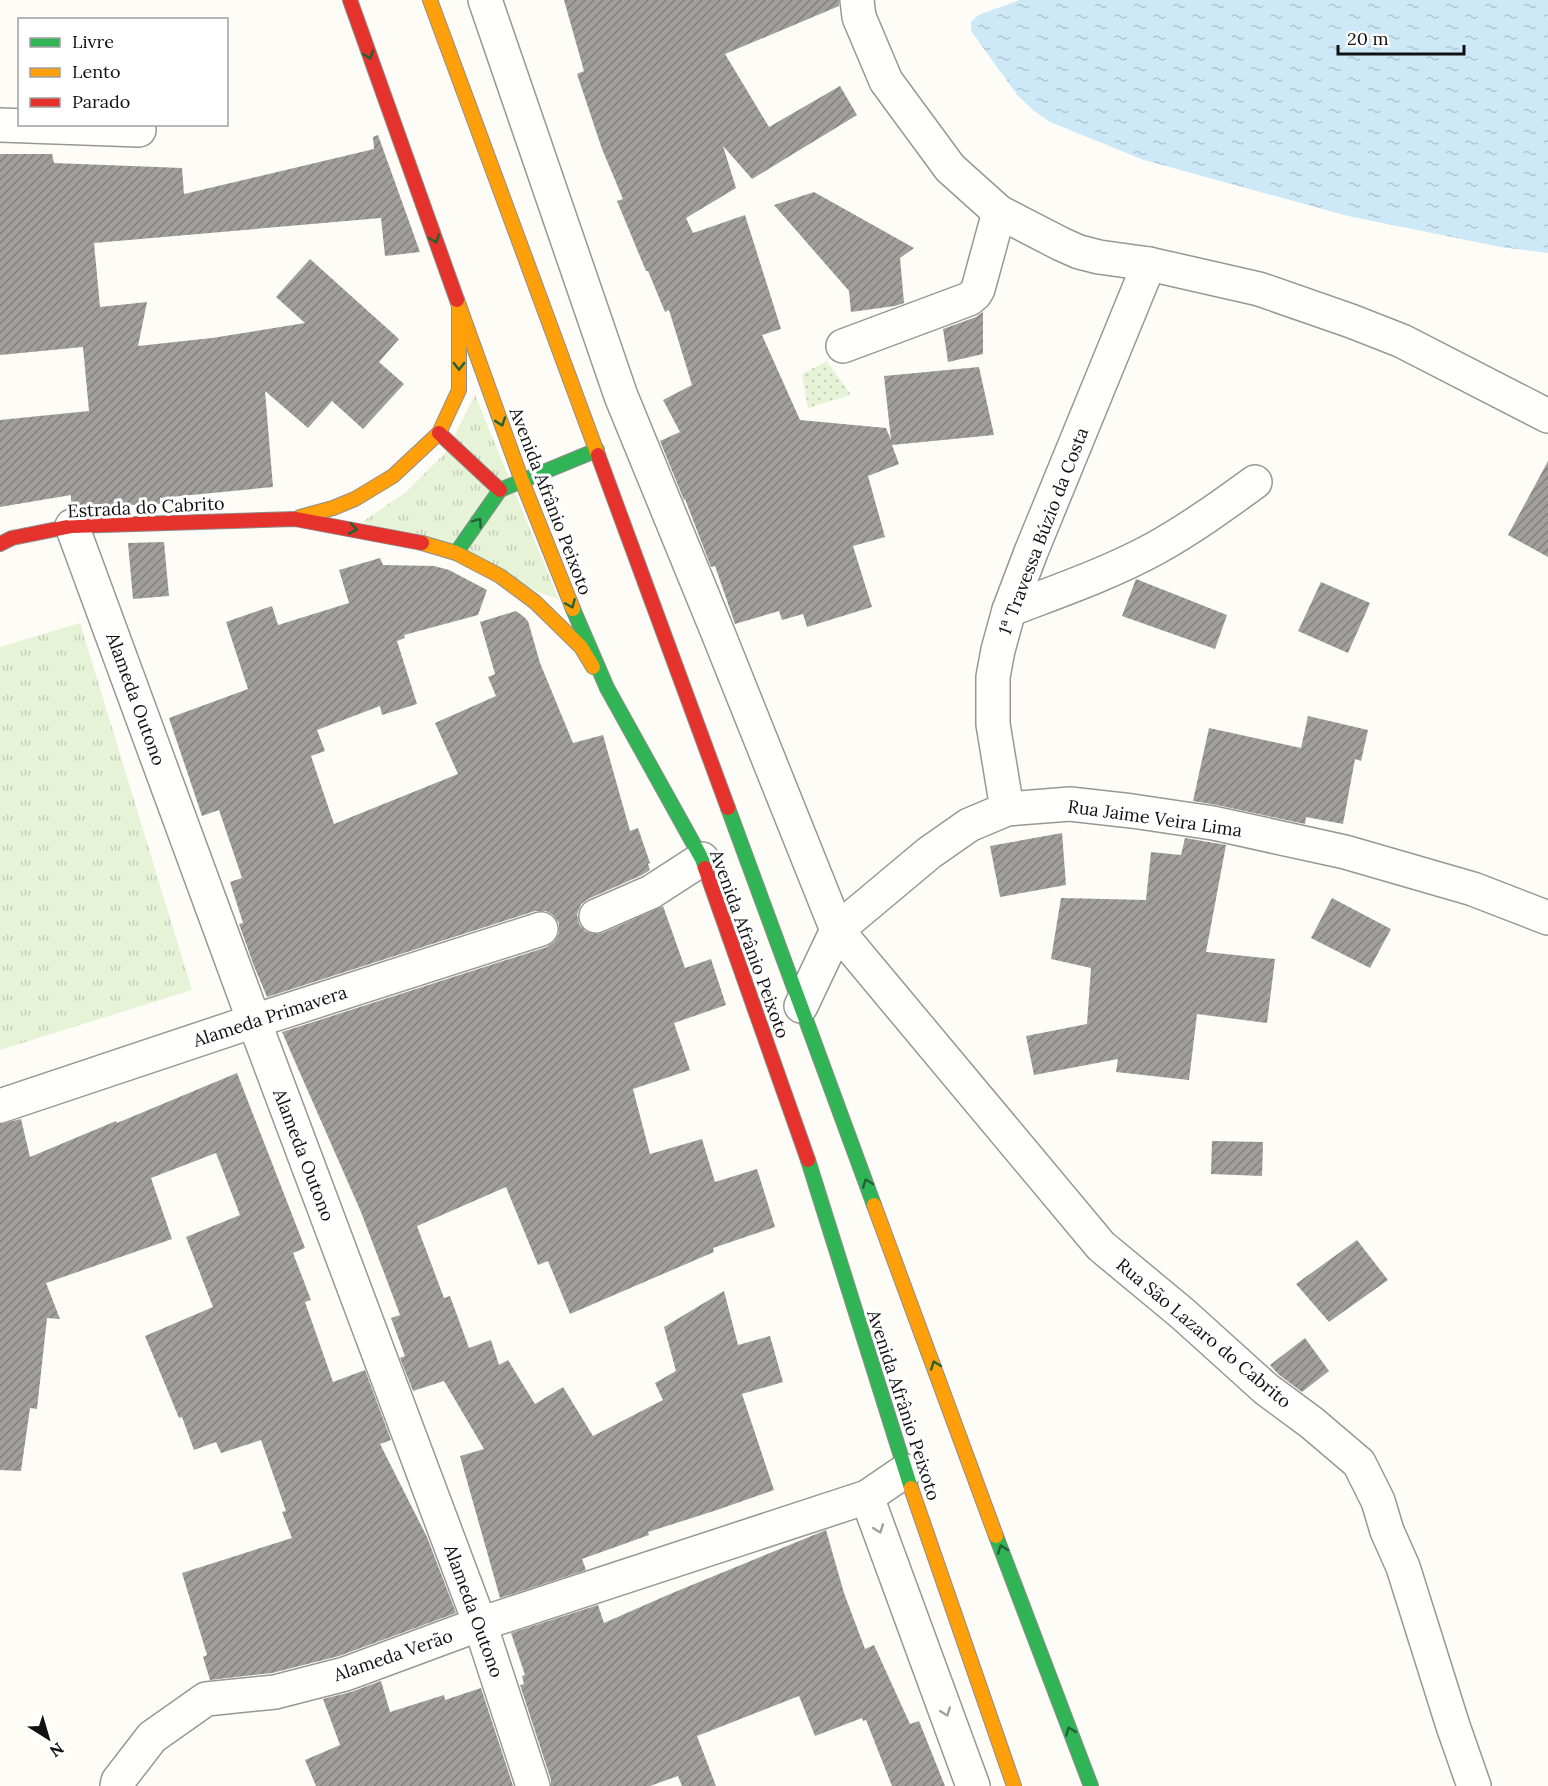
<svg xmlns="http://www.w3.org/2000/svg" width="1548" height="1786" viewBox="0 0 1548 1786" font-family="Lora,serif">
<style>
.grass{fill:url(#grass-dots)}
.park{fill:url(#park-tufts)}
.water{fill:url(#water-ripples)}
.building{fill:url(#building-hatch)}
.lines{fill:none;stroke-linecap:round;stroke-linejoin:round}
.street-casing{stroke:#979795;stroke-width:36}
.fast-casing{stroke:#8e8d8b;stroke-width:16}
.slow-casing{stroke:#8e8d8b;stroke-width:16}
.jam-casing{stroke:#8e8d8b;stroke-width:16}
.street{stroke:#fffffe;stroke-width:33}
.fast{stroke:#30b455;stroke-width:14}
.slow{stroke:#ff9f0a;stroke-width:14}
.jam{stroke:#e5322d;stroke-width:14}
.oneway{stroke:#206233}
.oneway2{stroke:#a0a09f}
.labels{text-anchor:middle;dominant-baseline:central;stroke-width:6;stroke-linejoin:round;paint-order:stroke}
.street-label{font-size:18px;fill:#111;stroke:#fff}
</style>
<defs>
<pattern id="grass-dots" width="8" height="8" patternUnits="userSpaceOnUse" patternTransform="scale(1.5)"><rect width="8" height="8" fill="#e7f3d7"/><path d="M2 2h.1M6 6h.1" fill="none" stroke="#c5cfb8" stroke-width="1.8" stroke-linecap="round"/></pattern>
<pattern id="park-tufts" width="24" height="20" patternUnits="userSpaceOnUse" patternTransform="scale(1.5)"><rect width="24" height="20" fill="#e7f3d7"/><path d="M3 7l-1-3M5 7V3M7 7l1-3M15 17l-1-3M17 17v-4M19 17l1-3" fill="none" stroke="#c5cfb8"/></pattern>
<pattern id="water-ripples" width="26" height="14" patternUnits="userSpaceOnUse" patternTransform="scale(1.5)"><rect width="26" height="14" fill="#cde8f7"/><path d="M2 4q2-2 4 0t4 0M15 11q2-2 4 0t4 0" fill="none" stroke="#afc6d3"/></pattern>
<pattern id="building-hatch" width="6" height="6" patternUnits="userSpaceOnUse" patternTransform="scale(1.5)"><rect width="6" height="6" fill="#a19f9c"/><path d="M-1 1l2-2M0 6l6-6M5 7l2-2" fill="none" stroke="#82807e"/></pattern>
</defs>
<rect width="100%" height="100%" fill="#fdfcf7"/>
<path class="grass" d="M827,361l24,34 -43,13 -6,-34z"/>
<g class="park">
<path d="M475,395l84,205 -197,-78 43,-29 41,-41z"/>
<path d="M80,623l112,367 -192,60v-403z"/>
</g>
<path class="water" d="M1020,0h528v253l-47,-6 -153,-31 -204,-56 -94,-38 -17,-12 -15,-14 -47,-65v-9l7,-7z"/>
<g class="building">
<path d="M564,0h275v6l-114,48 44,73 71,-41 17,29 -105,64 -29,-33 13,42 -50,30 7,15 52,-18 36,114 -19,6 38,85 86,8 5,12 -7,-64 95,-9 15,68 -102,10 7,19 -31,12 17,61 -32,9 19,61 -65,20 -4,-13 -21,6 -3,-9 -44,13 -20,-58 -4,1 -26,-68 -1,1 -24,-59 20,-9 -17,-32 29,-15 -23,-75 -4,2 -17,-41h-2l-29,-70 6,-2 -21,-50 -25,-75 7,-3z"/>
<path d="M378,135l42,117 -35,4 -4,-38 -287,25 6,64 47,-5 -9,44 74,-8 93,-15 -29,-26 34,-38 89,80 -20,23 25,22 -41,45 -31,-28 -24,27 -43,-37 8,96 -113,11v6l-89,3v-12l-71,12v-87l89,-9 -6,-64 -83,8v-201h52l2,9 128,5 2,26 190,-45 -1,-12z"/>
<path d="M814,192l100,56 -14,10 4,45 -9,3 -44,6 -2,-21 -75,-86z"/>
<path d="M983,312v42l-35,8 -5,-33 33,-12z"/>
<path d="M1548,461v96l-40,-22z"/>
<path d="M164,542l5,54 -36,3 -5,-56z"/>
<path d="M380,558l3,7 51,1 15,4 38,20 -9,25 -74,20 1,3 -8,3 20,63 -35,11 -2,-9 -63,24 8,21 -14,5 23,68 124,-50 -23,-51 61,-27 -8,-19 7,-3 -15,-52 36,-11 7,5 5,5 12,42 33,80 30,-8 27,96 8,-3 12,35 -2,1 2,6 -8,5 -54,24 -7,5 -4,10 2,10 6,7 8,3 10,-1 60,-27 22,62 26,-9 15,46 -52,18 16,47 -57,19 17,65 52,-15 13,43 42,-13 18,58 -62,21 1,4 -144,62 -22,-53 -10,4 -32,-78 -89,39 27,72 6,-2 19,52 22,-8 8,25 9,-5 27,44 28,-17 30,49 70,-36 -8,-17 21,-12 -12,-44 60,-36 14,54 32,-9 13,46 -41,12 32,96 -57,20 -69,22 1,3 -67,24 4,11 -86,28 -40,-142 24,-7 -40,-68 -31,10 -13,-33 5,-2 -14,-38 9,-3 -39,-103 -79,-180 265,-85 7,-5 5,-8v-11l-6,-8 -7,-4h-11l-268,86 -13,-31 -15,-42 4,-1 -13,-41 12,-4 -23,-68 -17,6 -33,-98 79,-29 -22,-67 46,-16 6,19 71,-22 -10,-33z"/>
<path d="M1136,579l91,36 -12,34 -93,-33z"/>
<path d="M1321,582l49,21 -22,50 -50,-22z"/>
<path d="M1308,716l60,14 -7,31 -6,-2 -12,65 -37,-7 -1,7 -88,-19 -24,-4 16,-73 92,20z"/>
<path d="M1062,833l4,52 -66,12 -10,-51z"/>
<path d="M1185,838l41,7 -20,107 69,7 -8,64 -70,-9 -8,66 -73,-8 2,-13 -84,16 -8,-39 61,-12 4,-56 -40,-9 10,-61 85,2 5,-48 30,3z"/>
<path d="M1332,898l59,31 -21,39 -59,-30z"/>
<path d="M237,1073l68,175 -12,5 18,47 -6,2 28,80 32,-12 26,70 -11,4 47,93 29,76 -117,43 -67,17 -62,7 -7,-23 4,-2 -25,-82 110,-35 -10,-26 4,-1 -25,-71 -40,13 -5,-11 -22,8 -12,-33 -3,1 -34,-82 68,-29 -27,-70 54,-22 -24,-62 -65,25 21,61 -126,44 14,36 -13,-1 -10,91 -7,-1 -9,63 -21,-1v-346l21,-5 9,38 86,-36 1,2z"/>
<path d="M1212,1141l51,1 -1,34 -51,-2z"/>
<path d="M1357,1240l31,40 -59,42 -33,-38z"/>
<path d="M1305,1338l24,33 -27,21 -24,-18 -8,-9z"/>
<path d="M826,1530l18,63 21,56 9,-4 36,79 9,-3 26,65h-53l-26,-66 -3,1 -1,-3 -47,18 -16,-40 -102,40 19,50h-34l-4,-10 -28,10h-99v-6l-31,-95 4,-1 -2,-8 3,-1 -14,-42 87,-28 6,18 66,-29z"/>
<path d="M381,1681l9,31 54,-17 1,5 36,-12 32,98h-197l-11,-26 35,-15 -17,-46 28,-7z"/>
</g>
<g class="lines">
<defs>
<g id="street">
<path d="M485,0l136,396 95,232 121,302 264,316 82,68 83,75 46,34 47,40 19,38 9,30 16,36 50,159 21,60"/>
<path d="M857,0l2,17 27,64 64,87 49,44 62,32 18,8 20,5 50,7 110,25 92,32 51,20 146,75"/>
<path d="M0,125l139,5"/>
<path d="M843,346l126,-47 6,-5 3,-5 21,-77"/>
<path d="M72,526l182,495 226,603 53,162"/>
<path d="M1009,610c49,-19 99,-36 145,-61 36,-20 68,-43 101,-67"/>
<path d="M1007,809l-14,-85v-47l5,-27 11,-40 22,-58 118,-288"/>
<path d="M596,916l55,-24 51,-33"/>
<path d="M801,1006l36,-76 92,-77 40,-28 38,-16 63,-5 62,7 81,12 132,29 128,37 75,29"/>
<path d="M0,1106l254,-85 287,-92"/>
<path d="M905,1471l-38,26 106,289"/>
<path d="M117,1786l1,-5 34,-44 54,-38 69,-7 70,-18 135,-50 387,-127"/>
</g>
<g id="fast">
<path d="M456,553l44,-63 97,-40"/>
<path d="M573,609l34,79 95,171 3,9"/>
<path d="M728,808l146,397"/>
<path d="M808,1160l103,328"/>
<path d="M996,1536l95,250"/>
</g>
<g id="slow">
<path d="M430,0l168,455"/>
<path d="M457,300l65,181 51,128"/>
<path d="M300,517l33,-9 22,-9 38,-23 46,-43 20,-43v-81"/>
<path d="M422,543l34,10 44,23 35,26 46,45 12,20"/>
<path d="M874,1205l122,331"/>
<path d="M911,1488l103,298"/>
</g>
<g id="jam">
<path d="M350,0l107,300"/>
<path d="M439,433l61,57"/>
<path d="M598,455l130,353"/>
<path d="M0,544l12,-6 60,-12 223,-7 127,24"/>
<path d="M705,868l103,292"/>
</g>
</defs>
<use href="#street" class="street-casing"/>
<use href="#fast" class="fast-casing"/>
<use href="#slow" class="slow-casing"/>
<use href="#jam" class="jam-casing"/>
<use href="#street" class="street"/>
<use href="#fast" class="fast"/>
<use href="#slow" class="slow"/>
<use href="#jam" class="jam"/>
</g>
<defs><path id="oneway-chevron" d="M-2-3.5L2.5 0L-2 3.5" fill="none" stroke-width="1.6" stroke-linecap="round" stroke-linejoin="round" transform="scale(1.5)"/></defs>
<g class="oneway">
<use href="#oneway-chevron" transform="translate(369 55) rotate(70)"/>
<use href="#oneway-chevron" transform="translate(435 239) rotate(70)"/>
<use href="#oneway-chevron" transform="translate(459 366) rotate(90)"/>
<use href="#oneway-chevron" transform="translate(501 422) rotate(71)"/>
<use href="#oneway-chevron" transform="translate(478 522) rotate(-55)"/>
<use href="#oneway-chevron" transform="translate(353 529) rotate(10)"/>
<use href="#oneway-chevron" transform="translate(571 604) rotate(67)"/>
<use href="#oneway-chevron" transform="translate(867 1183) rotate(-110)"/>
<use href="#oneway-chevron" transform="translate(935 1365) rotate(-110)"/>
<use href="#oneway-chevron" transform="translate(1002 1549) rotate(-110)"/>
<use href="#oneway-chevron" transform="translate(1070 1731) rotate(-111)"/>
</g>
<g class="oneway2">
<use href="#oneway-chevron" transform="translate(879 1529) rotate(70)"/>
<use href="#oneway-chevron" transform="translate(946 1712) rotate(70)"/>
</g>
<g class="labels">
<g class="street-label">
<text transform="translate(551 501) rotate(69)">Avenida Afrânio Peixoto</text>
<text transform="translate(146 507) rotate(-3)">Estrada do Cabrito</text>
<text transform="translate(1043 531) rotate(-69)">1ª Travessa Búzio da Costa</text>
<text transform="translate(136 699) rotate(70)">Alameda Outono</text>
<text transform="translate(1155 818) rotate(8)">Rua Jaime Veira Lima</text>
<text transform="translate(750 944) rotate(70)">Avenida Afrânio Peixoto</text>
<text transform="translate(270 1016) rotate(-18)">Alameda Primavera</text>
<text transform="translate(304 1155) rotate(69)">Alameda Outono</text>
<text transform="translate(1204 1333) rotate(40)">Rua São Lazaro do Cabrito</text>
<text transform="translate(904 1405) rotate(72)">Avenida Afrânio Peixoto</text>
<text transform="translate(474 1611) rotate(70)">Alameda Outono</text>
<text transform="translate(393 1655) rotate(-19)">Alameda Verão</text>
</g>
</g>
<rect x="18" y="18" width="210" height="108" fill="#ffffff" stroke="#a0a0a0" stroke-width="1.5"/>
<rect x="30" y="38" width="30" height="9" fill="#30b455" stroke="#a0a0a0" stroke-width="1.5"/>
<text x="72" y="48" font-size="18" fill="#111111">Livre</text>
<rect x="30" y="68" width="30" height="9" fill="#ff9f0a" stroke="#a0a0a0" stroke-width="1.5"/>
<text x="72" y="78" font-size="18" fill="#111111">Lento</text>
<rect x="30" y="98" width="30" height="9" fill="#e5322d" stroke="#a0a0a0" stroke-width="1.5"/>
<text x="72" y="108" font-size="18" fill="#111111">Parado</text>
<g transform="translate(48 1738) rotate(143)" stroke="#ffffff" stroke-width="4.5" paint-order="stroke">
<path d="M0-4.5L10 22L0 15L-10 22Z" fill="#111111"/>
<text y="-9" font-size="16" font-weight="bold" text-anchor="middle" fill="#111111">N</text>
</g>
<path d="M1338 45v9h126v-9" fill="none" stroke="#111111" stroke-width="3"/>
<text x="1347" y="45" font-size="18" fill="#111111" stroke="#ffffff" stroke-width="4.5" paint-order="stroke">20 m</text>
</svg>
